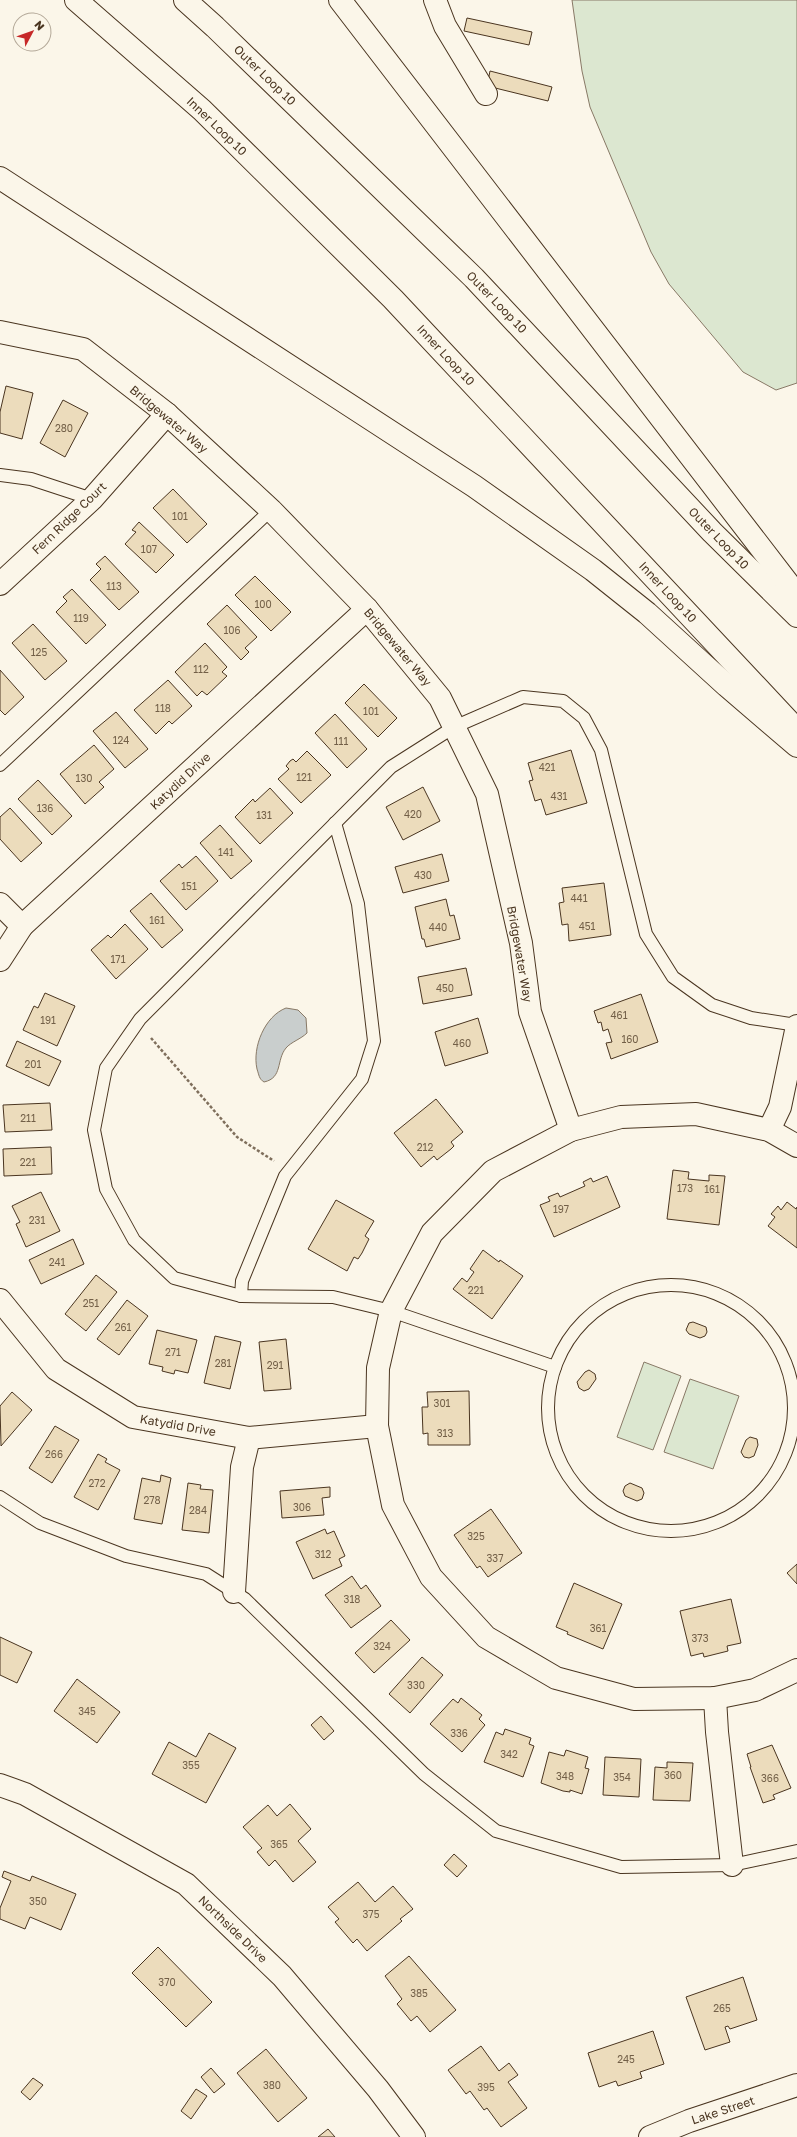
<svg xmlns="http://www.w3.org/2000/svg" width="797" height="2137" viewBox="0 0 797 2137" font-family="'Golos Text',sans-serif">
<style>
.green{fill:#dce7d0;stroke:#887966}
.water{fill:#c9cecd;stroke:#887966}
.building{fill:#ecdcbc;stroke:#4a3520}
.lines{fill:none;stroke-linecap:round;stroke-linejoin:round}
.lane-casing{stroke:#4a3520;stroke-width:14}
.street-casing{stroke:#4a3520;stroke-width:24}
.highway-casing{stroke:#4a3520;stroke-width:24}
.path{stroke:#7f6f5c;stroke-width:2.5;stroke-dasharray:3 2;stroke-linecap:butt}
.lane{stroke:#fbf6e9;stroke-width:12}
.street{stroke:#fbf6e9;stroke-width:22}
.highway{stroke:#fbf6e9;stroke-width:22}
.labels{text-anchor:middle;dominant-baseline:central;stroke-width:3;stroke-linejoin:round;paint-order:stroke}
.number-label{font-size:10px;fill:#725f47}
.street-label{font-size:12px;fill:#4a3520;stroke:#fbf6e9}
</style>
<rect width="100%" height="100%" fill="#fbf6e9"/>
<g class="green">
<path d="M572,0h225v383l-21,7 -33,-18 -74,-88 -18,-32 -61,-145 -8,-36z"/>
<path d="M644,1362l37,14 -28,74 -36,-13z"/>
<path d="M690,1379l49,17 -26,73 -49,-17z"/>
</g>
<path class="water" d="M286,1008l12,2 8,8 1,15c-6,6 -16,9 -21,15 -10,12 -3,30 -22,34 -5,-3 -5,-7 -7,-13 -5,-22 8,-53 29,-61z"/>
<g class="building">
<path d="M467,18l65,14 -3,13 -65,-14z"/>
<path d="M490,71l62,16 -4,14 -61,-15z"/>
<path d="M6,386l27,7 -11,46 -22,-6v-21z"/>
<path d="M63,400l25,13 -23,44 -25,-14z"/>
<path d="M173,489l34,35 -20,19 -34,-35z"/>
<path d="M139,522l35,33 -18,18 -31,-29 11,-12 -4,-2z"/>
<path d="M105,556l34,36 -20,18 -29,-30 11,-11 -5,-5z"/>
<path d="M255,576l36,36 -20,19 -36,-36z"/>
<path d="M72,589l34,36 -20,19 -30,-32 11,-11 -4,-4z"/>
<path d="M227,605l30,32 -12,11 4,4 -8,8 -34,-36z"/>
<path d="M33,624l34,37 -22,19 -33,-37z"/>
<path d="M205,643l22,24 -5,5 5,4 -20,19 -5,-4 -5,5 -22,-24z"/>
<path d="M0,670l24,27 -19,18 -5,-5z"/>
<path d="M168,680l24,26 -20,18 -3,-3 -13,13 -22,-24z"/>
<path d="M364,684l33,34 -19,19 -33,-34z"/>
<path d="M116,712l32,37 -23,19 -32,-37z"/>
<path d="M335,714l32,35 -20,19 -32,-35z"/>
<path d="M94,745l20,24 -15,13 5,5 -19,17 -25,-30z"/>
<path d="M571,750l16,53 -41,12 -5,-16 -6,2 -6,-20 4,-1 -5,-17z"/>
<path d="M307,751l24,24 -30,28 -23,-24 11,-10 -3,-3 4,-5 3,-2 3,3z"/>
<path d="M38,780l34,36 -20,19 -34,-36z"/>
<path d="M423,787l17,34 -37,19 -17,-33z"/>
<path d="M270,788l23,25 -33,31 -25,-27 18,-18 2,3z"/>
<path d="M10,808l32,35 -21,19 -21,-23v-22z"/>
<path d="M220,825l32,36 -21,18 -31,-36z"/>
<path d="M442,854l7,27 -46,12 -8,-26z"/>
<path d="M196,856l22,25 -32,29 -26,-29 19,-17 3,4z"/>
<path d="M604,883l7,52 -42,6 -1,-17 -6,1 -3,-22 5,-1 -2,-14z"/>
<path d="M151,893l32,37 -21,18 -32,-37z"/>
<path d="M446,899l4,17 4,-1 6,24 -34,8 -2,-8h-2l-7,-32z"/>
<path d="M125,924l23,25 -32,30 -25,-29 17,-15 3,3z"/>
<path d="M466,968l6,27 -49,9 -5,-27z"/>
<path d="M45,993l30,13 -18,40 -34,-16 11,-24 4,2z"/>
<path d="M641,994l17,48 -47,17 -5,-16 6,-1 -4,-13 -5,2 -2,-9 -3,1 -4,-12z"/>
<path d="M478,1018l10,35 -43,13 -10,-34z"/>
<path d="M17,1041l44,20 -12,25 -43,-20z"/>
<path d="M436,1099l27,33 -12,10 3,4 -3,3 -14,11 -3,-4 -13,11 -27,-34z"/>
<path d="M50,1103l2,27 -47,2 -2,-27z"/>
<path d="M51,1147l1,27 -48,2 -1,-27z"/>
<path d="M673,1170l16,2 -1,7 21,2v-6l16,1 -6,49 -52,-6z"/>
<path d="M607,1176l13,31 -66,30 -14,-32 10,-4 -2,-4 10,-4 2,4 25,-11 -2,-4 8,-4 2,4z"/>
<path d="M41,1192l19,39 -34,16 -10,-23 4,-2 -8,-16z"/>
<path d="M336,1200l38,21 -9,15 4,3 -7,14 -4,6 -4,-2 -7,14 -39,-22z"/>
<path d="M787,1202l9,7 1,-2v41l-29,-22 7,-9 -4,-3 7,-8 3,4z"/>
<path d="M73,1239l11,25 -43,20 -12,-24z"/>
<path d="M483,1250l16,12 1,-2 23,16 -31,43 -39,-30 9,-11 5,4 7,-10 -4,-3z"/>
<path d="M96,1275l21,17 -31,39 -21,-17z"/>
<path d="M127,1300l21,16 -29,39 -22,-16z"/>
<path d="M693,1322l13,5 1,5 -2,4 -5,2 -11,-4 -3,-4 3,-7z"/>
<path d="M157,1330l40,10 -9,33 -13,-3 -1,4 -12,-3 1,-4 -14,-3z"/>
<path d="M215,1336l26,6 -11,47 -26,-6z"/>
<path d="M286,1339l5,50 -27,2 -5,-49z"/>
<path d="M589,1370l6,4 1,5 -7,10 -5,2 -5,-3 -2,-6 8,-10z"/>
<path d="M469,1391l1,54h-42v-12l-5,1 -1,-27h6l-1,-15z"/>
<path d="M12,1392l20,18 -31,36 -1,-40z"/>
<path d="M55,1426l24,14 -27,43 -23,-15z"/>
<path d="M750,1437l7,2 1,6 -4,11 -5,2 -5,-1 -3,-5 5,-12z"/>
<path d="M98,1454l9,5 -2,3 15,8 -22,40 -24,-13z"/>
<path d="M161,1475l10,3 -9,46 -28,-5 8,-41 18,4z"/>
<path d="M188,1483l13,2 -1,4 13,1 -4,43 -27,-3z"/>
<path d="M630,1483l12,5 2,5 -2,6 -5,2 -12,-5 -2,-5 2,-5z"/>
<path d="M330,1487v10l-8,1 2,17 -42,3 -2,-27z"/>
<path d="M491,1509l31,44 -34,24 -8,-11 -3,2 -23,-33z"/>
<path d="M325,1529l2,5 7,-3 11,25 -6,3 3,7 -29,13 -17,-37z"/>
<path d="M797,1564v20l-10,-11z"/>
<path d="M352,1576l9,13 5,-4 15,21 -30,22 -26,-33z"/>
<path d="M574,1583l48,21 -19,45 -36,-15 1,-2 -12,-5z"/>
<path d="M731,1599l10,44 -14,3 1,5 -24,6 -1,-4 -12,3 -11,-45z"/>
<path d="M391,1620l19,20 -36,33 -19,-20z"/>
<path d="M0,1637l32,15 -15,31 -17,-8z"/>
<path d="M422,1657l21,18 -33,38 -21,-19z"/>
<path d="M77,1679l43,33 -23,31 -43,-32z"/>
<path d="M461,1698l21,17 -3,4 6,6 -23,27 -32,-28 23,-25 5,4z"/>
<path d="M321,1716l13,15 -10,9 -13,-15z"/>
<path d="M505,1729l26,9 -2,6 5,2 -11,31 -39,-15 12,-30 7,3z"/>
<path d="M209,1733l27,15 -30,55 -54,-29 17,-32 27,15z"/>
<path d="M772,1745l19,43 -18,7 2,4 -12,4 -13,-36h1l-4,-13z"/>
<path d="M566,1750l22,7 -3,11 4,1 -7,25 -12,-4v2l-7,-1 -22,-8 8,-31 15,4z"/>
<path d="M605,1757l36,2 -2,38 -36,-2z"/>
<path d="M667,1762l26,1 -3,38 -37,-1 2,-33 12,1z"/>
<path d="M290,1804l21,25 -13,12 18,21 -23,20 -18,-22 -6,6 -12,-14 5,-4 -19,-21 25,-22 9,11z"/>
<path d="M454,1854l13,12 -10,11 -13,-12z"/>
<path d="M4,1871l26,10 2,-5 44,18 -15,36 -31,-13 -5,12 -25,-10v-11l11,-27 -9,-4z"/>
<path d="M358,1882l17,20 18,-16 20,23 -13,10 2,2 -35,30 -10,-12 -4,4 -18,-21 4,-3 -11,-12z"/>
<path d="M158,1947l54,55 -26,25 -54,-54z"/>
<path d="M409,1956l47,54 -26,22 -13,-16 -6,5 -14,-17 5,-5 -17,-23z"/>
<path d="M743,1977l14,43 -27,9 -2,-3 -3,1 5,15 -25,8 -19,-53z"/>
<path d="M653,2031l11,33 -24,8 2,6 -24,8 -2,-5 -17,6 -11,-34z"/>
<path d="M481,2046l18,25 10,-8 9,12 -10,7 19,26 -26,19 -14,-19 -3,2 -14,-19 -4,3 -18,-24z"/>
<path d="M266,2049l41,49 -29,24 -41,-49z"/>
<path d="M211,2068l14,16 -11,9 -13,-16z"/>
<path d="M33,2078l10,7 -13,15 -9,-8z"/>
<path d="M196,2089l11,7 -16,23 -10,-8z"/>
<path d="M328,2129l7,8h-17z"/>
</g>
<g class="lines">
<defs>
<g id="lane">
<path d="M0,475l31,4 61,20"/>
<path d="M0,765l271,-255"/>
<circle cx="671" cy="1408" r="123"/>
<path d="M241,1296l1,-15 43,-105 77,-97 12,-38 -16,-137 -23,-81"/>
<path d="M555,1367l-164,-56 -58,-14 -92,-1 -67,-18 -40,-38 -28,-51 -12,-59 12,-62 34,-49 251,-252 63,-40 69,-30 40,4 21,17 17,32 45,184 27,43 39,28 39,13 46,7"/>
<path d="M0,1497l40,26 86,33 80,18 39,25 179,175 72,57 125,36 111,-2 65,-14"/>
</g>
<g id="street">
<path d="M435,0l10,26 41,68"/>
<path d="M0,332l83,17 84,65 104,96 96,99 73,89 47,96 34,149 9,69 41,118"/>
<path d="M0,584l92,-85 75,-85"/>
<path d="M0,904l22,22"/>
<path d="M0,960l22,-34 345,-317"/>
<path d="M769,1130l11,-23 17,-81"/>
<path d="M797,1146l-28,-16 -73,-16 -75,3 -50,13 -78,41 -61,62 -41,78 -13,57 -1,58 16,79 38,72 55,60 70,41 78,21 81,-1 40,-8 42,-20"/>
<path d="M0,1300l56,69 77,48 116,21 128,-12"/>
<path d="M234,1592l8,-125 7,-29"/>
<path d="M715,1698l2,34 15,133"/>
<path d="M0,1785l25,9 161,90 96,92 96,113 36,48"/>
<path d="M650,2137l39,-16 108,-36"/>
</g>
<g id="highway">
<path d="M76,0l126,110 191,189 404,431"/>
<path d="M185,0l30,27 259,251 238,254 85,84"/>
<path d="M340,0l457,595"/>
<path d="M0,178l474,308 119,84 54,43 80,73 70,60"/>
</g>
</defs>
<use href="#lane" class="lane-casing"/>
<use href="#street" class="street-casing"/>
<use href="#highway" class="highway-casing"/>
<path class="path" d="M151,1038l86,99 37,24"/>
<use href="#lane" class="lane"/>
<use href="#street" class="street"/>
<use href="#highway" class="highway"/>
</g>
<g class="labels">
<g class="number-label">
<text x="64" y="428">280</text>
<text x="180" y="516">101</text>
<text x="149" y="549">107</text>
<text x="114" y="586">113</text>
<text x="263" y="604">100</text>
<text x="81" y="618">119</text>
<text x="232" y="630">106</text>
<text x="39" y="652">125</text>
<text x="201" y="669">112</text>
<text x="163" y="708">118</text>
<text x="371" y="711">101</text>
<text x="121" y="740">124</text>
<text x="341" y="741">111</text>
<text x="547" y="767">421</text>
<text x="304" y="777">121</text>
<text x="84" y="778">130</text>
<text x="559" y="796">431</text>
<text x="45" y="808">136</text>
<text x="413" y="814">420</text>
<text x="264" y="815">131</text>
<text x="226" y="852">141</text>
<text x="423" y="875">430</text>
<text x="189" y="886">151</text>
<text x="579" y="898">441</text>
<text x="157" y="920">161</text>
<text x="587" y="926">451</text>
<text x="438" y="927">440</text>
<text x="118" y="959">171</text>
<text x="445" y="988">450</text>
<text x="619" y="1015">461</text>
<text x="48" y="1020">191</text>
<text x="630" y="1039">160</text>
<text x="462" y="1043">460</text>
<text x="33" y="1064">201</text>
<text x="28" y="1118">211</text>
<text x="425" y="1147">212</text>
<text x="28" y="1162">221</text>
<text x="685" y="1188">173</text>
<text x="712" y="1189">161</text>
<text x="561" y="1209">197</text>
<text x="37" y="1220">231</text>
<text x="57" y="1262">241</text>
<text x="476" y="1290">221</text>
<text x="91" y="1303">251</text>
<text x="123" y="1327">261</text>
<text x="173" y="1352">271</text>
<text x="223" y="1363">281</text>
<text x="275" y="1365">291</text>
<text x="442" y="1403">301</text>
<text x="445" y="1433">313</text>
<text x="54" y="1454">266</text>
<text x="97" y="1483">272</text>
<text x="152" y="1500">278</text>
<text x="302" y="1507">306</text>
<text x="198" y="1510">284</text>
<text x="476" y="1536">325</text>
<text x="323" y="1554">312</text>
<text x="495" y="1558">337</text>
<text x="352" y="1599">318</text>
<text x="598" y="1628">361</text>
<text x="700" y="1638">373</text>
<text x="382" y="1646">324</text>
<text x="416" y="1685">330</text>
<text x="87" y="1711">345</text>
<text x="459" y="1733">336</text>
<text x="509" y="1754">342</text>
<text x="191" y="1765">355</text>
<text x="673" y="1775">360</text>
<text x="565" y="1776">348</text>
<text x="622" y="1777">354</text>
<text x="770" y="1778">366</text>
<text x="279" y="1844">365</text>
<text x="38" y="1901">350</text>
<text x="371" y="1914">375</text>
<text x="167" y="1982">370</text>
<text x="419" y="1993">385</text>
<text x="722" y="2008">265</text>
<text x="626" y="2059">245</text>
<text x="272" y="2085">380</text>
<text x="486" y="2087">395</text>
</g>
<g class="street-label">
<text transform="translate(265 75) rotate(44)">Outer Loop 10</text>
<text transform="translate(217 126) rotate(44)">Inner Loop 10</text>
<text transform="translate(497 302) rotate(46)">Outer Loop 10</text>
<text transform="translate(446 355) rotate(47)">Inner Loop 10</text>
<text transform="translate(169 419) rotate(40)">Bridgewater Way</text>
<text transform="translate(69 518) rotate(-44)">Fern Ridge Court</text>
<text transform="translate(719 538) rotate(46)">Outer Loop 10</text>
<text transform="translate(668 592) rotate(47)">Inner Loop 10</text>
<text transform="translate(398 647) rotate(50)">Bridgewater Way</text>
<text transform="translate(180 781) rotate(-43)">Katydid Drive</text>
<text transform="translate(520 954) rotate(80)">Bridgewater Way</text>
<text transform="translate(178 1425) rotate(10)">Katydid Drive</text>
<text transform="translate(233 1929) rotate(44)">Northside Drive</text>
<text transform="translate(723 2110) rotate(-18)">Lake Street</text>
</g>
</g>
<g transform="translate(32 32) rotate(49)"><circle r="19" fill="#fbf6e9" stroke="#b4a999"/>
<path d="M0-3L7 15L0 10L-7 15Z" fill="#c62828"/>
<text y="-6" font-size="11" font-weight="bold" text-anchor="middle" fill="#4a3520">N</text>
</g>
</svg>
